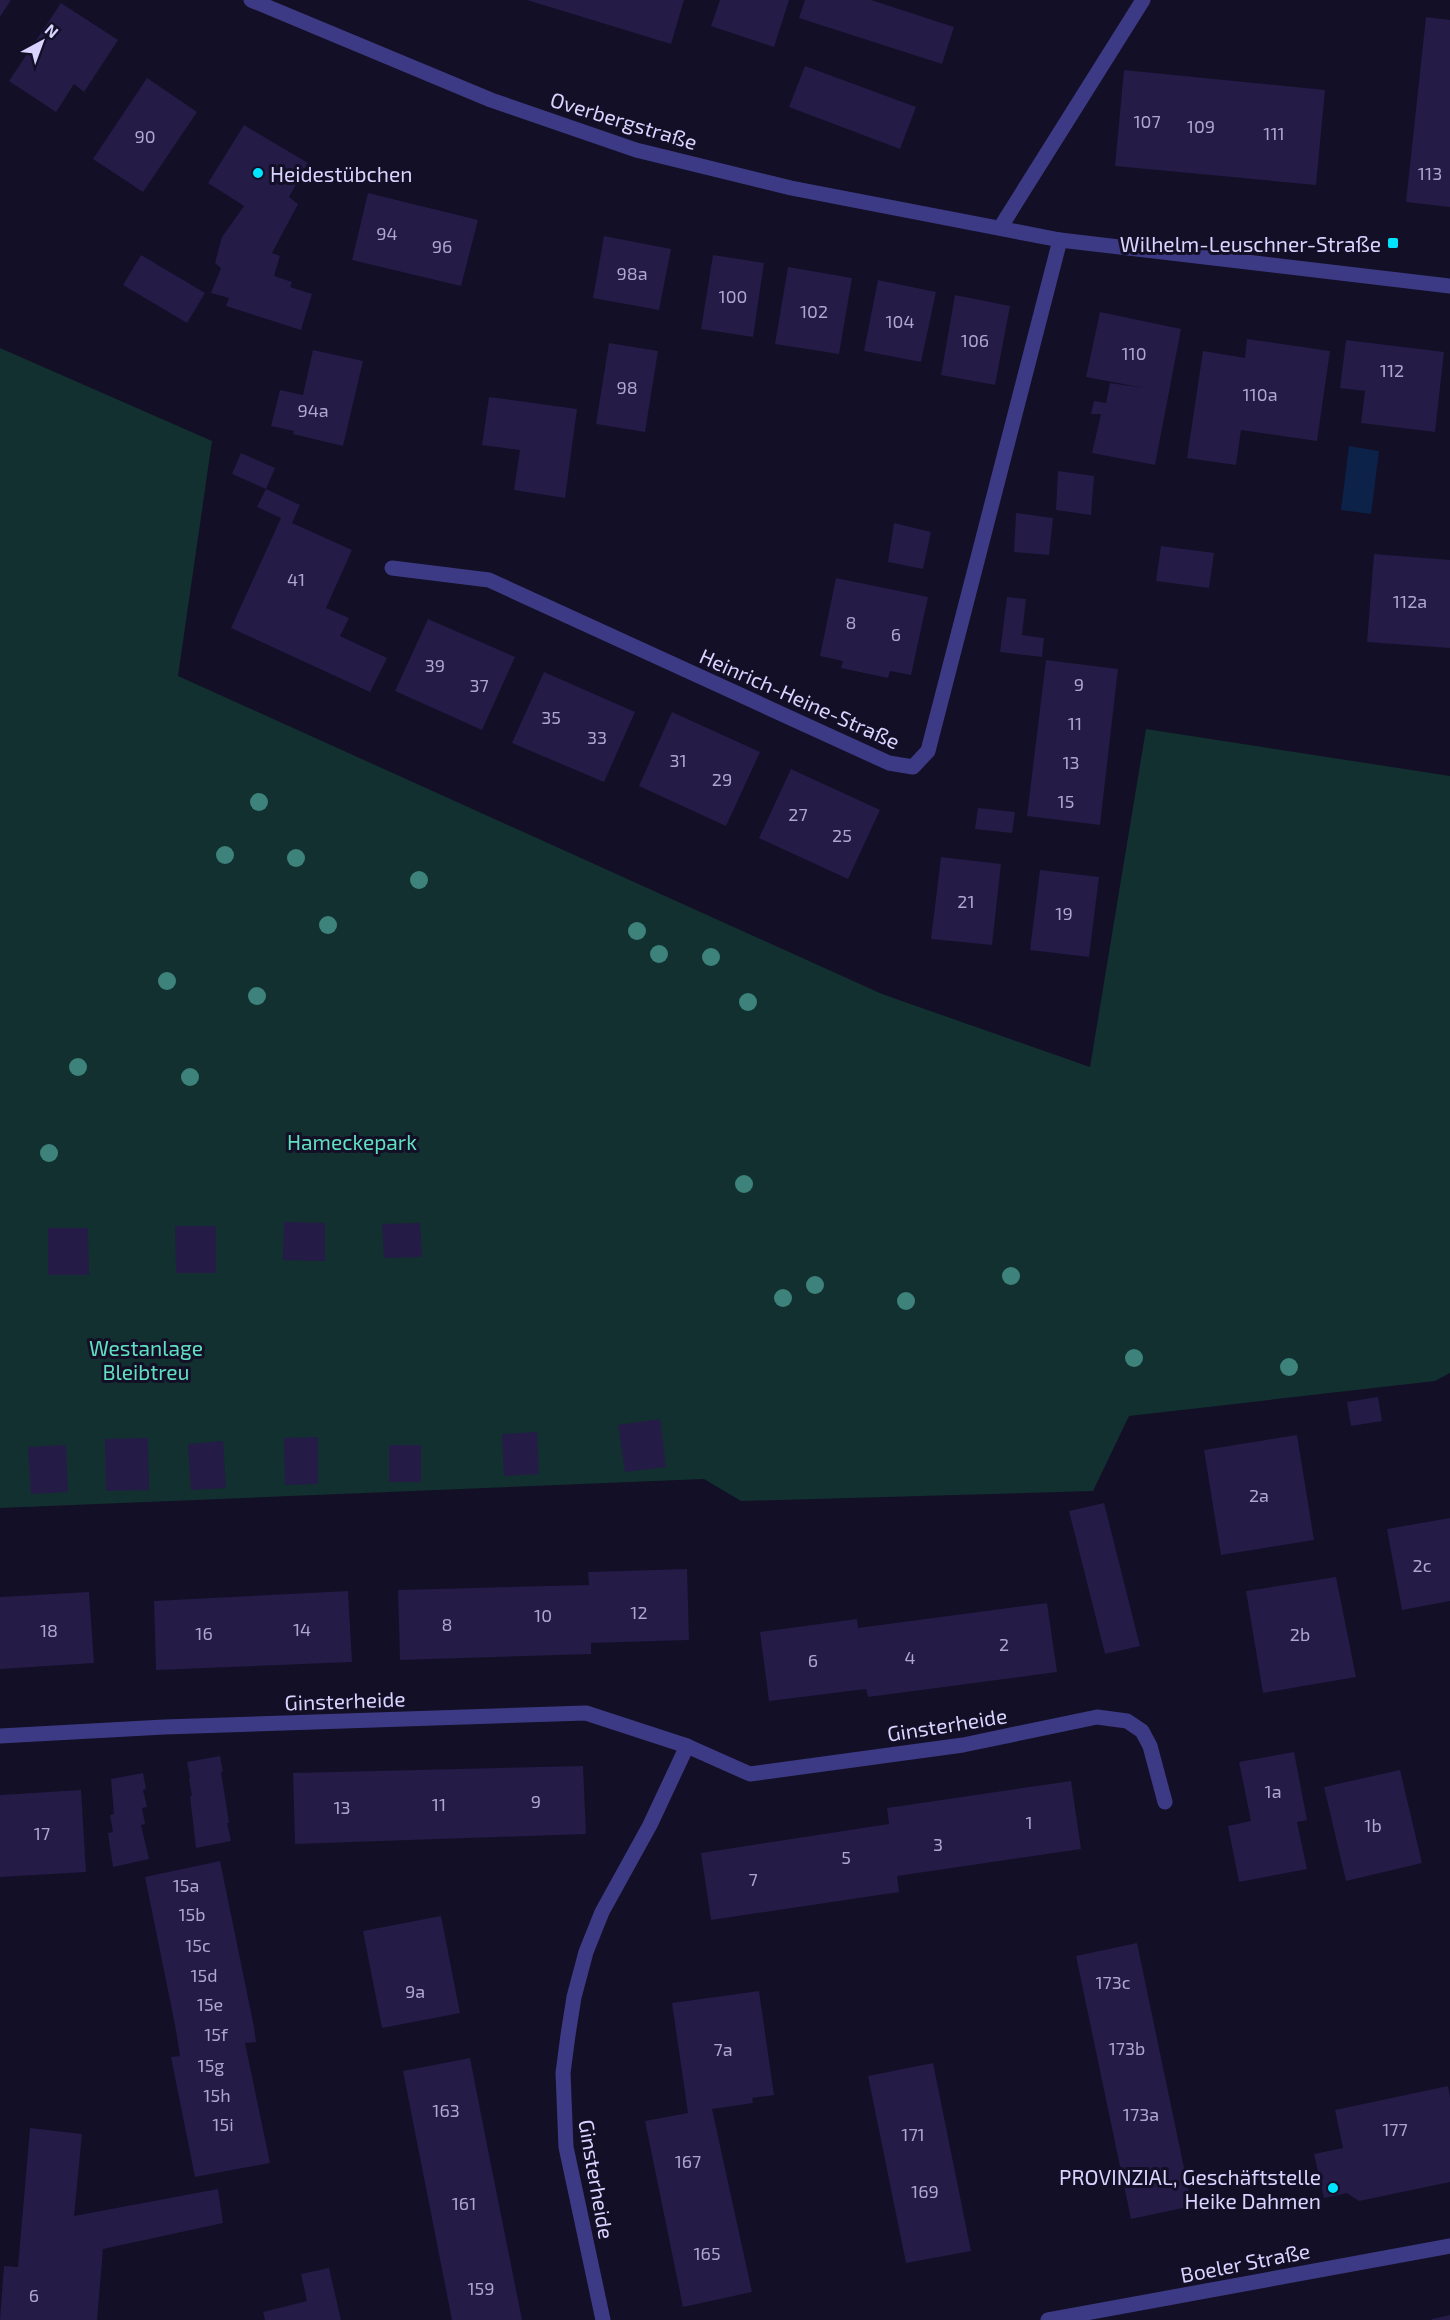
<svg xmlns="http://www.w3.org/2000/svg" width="1450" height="2320" viewBox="0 0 1450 2320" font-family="'Exo 2',sans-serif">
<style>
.green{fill:#12302f}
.water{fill:#0c2248}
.building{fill:#241b47}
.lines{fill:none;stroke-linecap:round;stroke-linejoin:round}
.minor{stroke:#3d3a85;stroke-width:15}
.tertiary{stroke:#3d3a85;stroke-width:15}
.tree{fill:#3d827b}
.poi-dot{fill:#00e5ff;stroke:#130f26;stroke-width:2}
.labels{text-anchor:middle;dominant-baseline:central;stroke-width:6;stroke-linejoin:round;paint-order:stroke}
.number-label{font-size:18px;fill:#aca6d1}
.street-label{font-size:21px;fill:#d9d4ff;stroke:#130f26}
.poi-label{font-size:21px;fill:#d9d4ff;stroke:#130f26;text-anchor:end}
.park-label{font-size:21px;fill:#5fe0c0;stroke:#130f26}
</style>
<rect width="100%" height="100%" fill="#130f26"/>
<path class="green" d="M0,348l212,93 -34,235 704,318 208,73 56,-338 304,47v597l-15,8 -306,35 -36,75 -352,10 -37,-22 -704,29z"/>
<path class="water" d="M1349,446l30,5 -8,63 -30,-4z"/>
<g class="building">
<path d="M0,0h11l-11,17z"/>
<path d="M527,0h157l-13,44z"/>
<path d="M720,0h69l-15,47 -63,-21z"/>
<path d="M805,0h66l83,27 -12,37 -143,-46z"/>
<path d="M61,3l57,37 -34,52 -10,-8 -18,28 -47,-31z"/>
<path d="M1426,17l24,3v187l-44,-5z"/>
<path d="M805,66l111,41 -16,42 -111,-42z"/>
<path d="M1124,70l201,20 -9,95 -201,-19z"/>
<path d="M147,78l50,34 -54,80 -50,-33z"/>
<path d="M244,125l64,38 -19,34 9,7 -26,49 8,3 -6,20 18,6 -2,5 22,7 -11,36 -75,-24 3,-8 -18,-5 10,-25 -6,-5 7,-26 22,-31 -36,-23z"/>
<path d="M368,193l110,27 -17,66 -109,-26z"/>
<path d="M604,236l67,13 -12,61 -66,-12z"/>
<path d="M141,255l64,38 -18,30 -64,-38z"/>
<path d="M713,255l51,8 -11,74 -52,-8z"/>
<path d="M788,267l64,11 -13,76 -64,-10z"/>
<path d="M878,280l58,12 -15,70 -57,-11z"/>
<path d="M955,295l55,11 -15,79 -54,-10z"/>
<path d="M1100,312l81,17 -26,136 -63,-12 9,-39h-10l3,-13 12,2 4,-20 34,5 -58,-11z"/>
<path d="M1247,339l83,12 -13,90 -76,-11 -5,35 -49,-7 16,-107 42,7z"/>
<path d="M1346,340l98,12 -9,80 -74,-9 4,-32 -25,-3z"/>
<path d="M609,343l49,8 -13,81 -49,-8z"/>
<path d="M313,350l50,11 -20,85 -50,-12 1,-3 -23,-5 9,-36 23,5z"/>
<path d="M489,397l88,12 -12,89 -51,-8 6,-40 -38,-5z"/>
<path d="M241,453l34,15 -9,21 -34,-15z"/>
<path d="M1058,471l36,5 -3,39 -35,-5z"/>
<path d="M266,489l34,16 -8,18 60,27 -26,58 23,10 -9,18 47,22 -17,34 -139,-64 50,-110 -24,-11z"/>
<path d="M1016,513l37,5 -4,37 -35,-3z"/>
<path d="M894,523l37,9 -8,37 -35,-7z"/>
<path d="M1161,546l53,7 -5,35 -53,-7z"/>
<path d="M1374,554l76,6v88l-83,-6z"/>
<path d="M836,578l92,19 -17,78 -21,-4 -2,7 -47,-10 2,-7 -23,-5z"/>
<path d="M1007,597l19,2 -4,36 22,3 -2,19 -42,-5z"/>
<path d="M428,619l87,38 -33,73 -87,-39z"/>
<path d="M1046,660l72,9 -18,156 -73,-9z"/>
<path d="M544,672l91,40 -31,70 -92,-39z"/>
<path d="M672,712l88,40 -34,74 -87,-40z"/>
<path d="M791,769l89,41 -32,69 -89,-41z"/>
<path d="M978,808l37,4 -3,21 -37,-4z"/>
<path d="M941,857l60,7 -9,81 -61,-6z"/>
<path d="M1040,870l59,7 -10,80 -59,-7z"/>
<path d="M284,1222l41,1v38l-42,-1z"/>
<path d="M420,1223l2,34 -38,1 -2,-34z"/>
<path d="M175,1226h41v47h-40z"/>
<path d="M48,1228h40l1,47h-41z"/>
<path d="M1378,1397l4,24 -31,5 -4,-24z"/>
<path d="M660,1419l6,48 -41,5 -7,-47z"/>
<path d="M537,1432l2,42 -35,2 -2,-42z"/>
<path d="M1297,1435l17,105 -93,15 -17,-105z"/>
<path d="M318,1437v47l-33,1 -1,-47z"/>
<path d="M148,1438l1,52 -43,1 -1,-52z"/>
<path d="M223,1441l3,47 -35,2 -3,-46z"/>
<path d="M66,1445l2,47 -37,2 -3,-47z"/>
<rect x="389" y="1445" width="32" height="37"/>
<path d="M1104,1503l36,143 -35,8 -36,-143z"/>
<path d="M1450,1518v83l-48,9 -15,-81z"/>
<path d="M687,1569l2,71 -98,3v11l-191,6 -2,-70 191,-5 -1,-13z"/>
<path d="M1336,1577l20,100 -93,16 -17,-102z"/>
<path d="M348,1591l4,71 -196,8 -2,-69z"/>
<path d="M89,1592l5,71 -94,6v-72z"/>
<path d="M1047,1603l10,69 -189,25 -2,-8 -97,12 -9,-69 97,-13 1,9z"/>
<path d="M1294,1752l13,68 -10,2 10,47 -68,13 -11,-56 23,-5 -12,-59z"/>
<path d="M220,1756l3,16h-2l8,51h-2l4,18 -35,7 -6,-52h2l-3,-17 1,-1 -3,-16z"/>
<path d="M583,1766l3,68 -291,10 -2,-71z"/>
<path d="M1400,1770l22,93 -76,18 -22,-94z"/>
<path d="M143,1773l3,16 -3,1 4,17 -5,1 3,16 -4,1 8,34 -36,8 -5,-34 5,-1 -3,-17 4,-1 -3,-35z"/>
<path d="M1071,1781l10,68 -184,27 2,16 -188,28 -10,-67 188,-29 -2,-16z"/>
<path d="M81,1790l5,82 -86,5v-82z"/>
<path d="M220,1861l34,166 2,15 -11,1 25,120 -75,14 -24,-120 9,-1 -5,-31 -30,-148z"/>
<path d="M441,1916l19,97 -78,15 -19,-97z"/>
<path d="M1137,1943l55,263 -61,13 -55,-263z"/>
<path d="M759,1991l15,104 -22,3 1,5 -41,6 40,183 -69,15 -38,-186 43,-8 -16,-110z"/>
<path d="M470,2058l18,92 34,170h-70l-49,-249z"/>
<path d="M933,2063l38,188 -65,12 -38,-187z"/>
<path d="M1448,2086l2,11v85l-91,19 -12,-8 -23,5 -10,-44 29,-6 -8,-38z"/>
<path d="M30,2128l52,6 -8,82 144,-27 5,34 -120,26 -6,71h-97l4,-54 14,1z"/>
<path d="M329,2268l12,52h-76l-2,-8 44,-11 -6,-27z"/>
<path d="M1450,2315v5h-18v-1z"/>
</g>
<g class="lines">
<g class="minor">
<path d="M251,0l240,100 145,50 155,38 269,52 390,46"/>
<path d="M1000,228l143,-228"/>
<path d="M392,568l97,12 400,183 24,4 15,-16 132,-511"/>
<path d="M0,1736l164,-9 422,-14 101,33"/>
<path d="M603,2320l-37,-173 -3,-74 5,-38 6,-38 12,-45 16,-40 48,-87 37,-79 63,28 213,-29 134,-28 30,4 15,10 8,15 15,56"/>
</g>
<path class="tertiary" d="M1048,2320l402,-74"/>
</g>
<g class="tree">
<circle cx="259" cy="802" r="9"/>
<circle cx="225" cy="855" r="9"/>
<circle cx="296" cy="858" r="9"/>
<circle cx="419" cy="880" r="9"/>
<circle cx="328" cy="925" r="9"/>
<circle cx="637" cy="931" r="9"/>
<circle cx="659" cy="954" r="9"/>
<circle cx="711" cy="957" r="9"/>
<circle cx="167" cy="981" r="9"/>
<circle cx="257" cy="996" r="9"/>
<circle cx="748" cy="1002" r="9"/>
<circle cx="78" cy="1067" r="9"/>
<circle cx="190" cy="1077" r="9"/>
<circle cx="49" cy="1153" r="9"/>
<circle cx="744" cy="1184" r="9"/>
<circle cx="1011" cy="1276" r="9"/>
<circle cx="815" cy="1285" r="9"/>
<circle cx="783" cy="1298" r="9"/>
<circle cx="906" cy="1301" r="9"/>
<circle cx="1134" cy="1358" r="9"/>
<circle cx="1289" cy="1367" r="9"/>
</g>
<g class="poi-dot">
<circle cx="258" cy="173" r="6"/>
<rect x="1387" y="237" width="12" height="12" rx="3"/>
<circle cx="1333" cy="2188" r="6"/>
</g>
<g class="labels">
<g class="number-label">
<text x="1147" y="121">107</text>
<text x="1201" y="126">109</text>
<text x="1274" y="133">111</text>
<text x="145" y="136">90</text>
<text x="1430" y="173">113</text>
<text x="387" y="233">94</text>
<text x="442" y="246">96</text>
<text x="632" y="273">98a</text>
<text x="733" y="296">100</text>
<text x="814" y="311">102</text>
<text x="900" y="321">104</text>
<text x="975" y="340">106</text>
<text x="1134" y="353">110</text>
<text x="1392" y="370">112</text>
<text x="627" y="387">98</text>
<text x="1260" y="394">110a</text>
<text x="313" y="410">94a</text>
<text x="296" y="579">41</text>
<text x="1410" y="601">112a</text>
<text x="851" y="622">8</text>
<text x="896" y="634">6</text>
<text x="435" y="665">39</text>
<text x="1079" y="684">9</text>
<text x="479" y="685">37</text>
<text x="551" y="717">35</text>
<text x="1075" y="723">11</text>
<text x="597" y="737">33</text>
<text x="678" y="760">31</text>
<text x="1071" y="762">13</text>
<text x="722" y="779">29</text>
<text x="1066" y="801">15</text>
<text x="798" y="814">27</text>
<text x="842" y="835">25</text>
<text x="966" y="901">21</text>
<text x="1064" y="913">19</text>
<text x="1259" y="1495">2a</text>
<text x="1422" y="1565">2c</text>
<text x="639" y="1612">12</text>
<text x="543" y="1615">10</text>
<text x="447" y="1624">8</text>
<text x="302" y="1629">14</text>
<text x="49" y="1630">18</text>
<text x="204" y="1633">16</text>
<text x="1300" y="1634">2b</text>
<text x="1004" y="1644">2</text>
<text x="910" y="1657">4</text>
<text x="813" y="1660">6</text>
<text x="1273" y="1791">1a</text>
<text x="536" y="1801">9</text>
<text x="439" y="1804">11</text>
<text x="342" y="1807">13</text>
<text x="1029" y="1822">1</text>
<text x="1373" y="1825">1b</text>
<text x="42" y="1833">17</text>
<text x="938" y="1844">3</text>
<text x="846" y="1857">5</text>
<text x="753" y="1879">7</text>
<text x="186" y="1885">15a</text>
<text x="192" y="1914">15b</text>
<text x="198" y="1945">15c</text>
<text x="204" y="1975">15d</text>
<text x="1113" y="1982">173c</text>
<text x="415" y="1991">9a</text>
<text x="210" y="2004">15e</text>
<text x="216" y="2034">15f</text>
<text x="1127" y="2048">173b</text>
<text x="723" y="2049">7a</text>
<text x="211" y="2065">15g</text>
<text x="217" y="2095">15h</text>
<text x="446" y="2110">163</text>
<text x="1141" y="2114">173a</text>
<text x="223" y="2124">15i</text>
<text x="1395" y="2129">177</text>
<text x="913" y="2134">171</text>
<text x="688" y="2161">167</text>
<text x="925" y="2191">169</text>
<text x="464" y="2203">161</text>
<text x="707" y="2253">165</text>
<text x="481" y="2288">159</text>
<text x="34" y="2295">6</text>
</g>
<g class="street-label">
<text transform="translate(624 120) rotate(17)">Overbergstraße</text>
<text transform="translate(800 698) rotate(24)">Heinrich-Heine-Straße</text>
<text transform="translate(345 1700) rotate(-2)">Ginsterheide</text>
<text transform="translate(947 1724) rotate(-9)">Ginsterheide</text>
<text transform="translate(597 2179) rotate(80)">Ginsterheide</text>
<text transform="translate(1245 2262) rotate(-11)">Boeler Straße</text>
</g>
<g class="poi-label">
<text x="270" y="173" text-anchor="start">Heidestübchen</text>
<text x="1381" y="243">Wilhelm-Leuschner-Straße</text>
<text x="1321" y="2176">PROVINZIAL, Geschäftstelle<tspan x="1321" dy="24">Heike Dahmen</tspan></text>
</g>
<g class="park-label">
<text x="352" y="1141">Hameckepark</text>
<text x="146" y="1347">Westanlage<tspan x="146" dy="24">Bleibtreu</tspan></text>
</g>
</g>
<g transform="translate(42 42) rotate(41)" stroke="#130f26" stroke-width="4.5" paint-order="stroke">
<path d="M0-4.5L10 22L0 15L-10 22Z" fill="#d9d4ff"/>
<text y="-9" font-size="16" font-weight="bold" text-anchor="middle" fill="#d9d4ff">N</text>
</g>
</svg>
